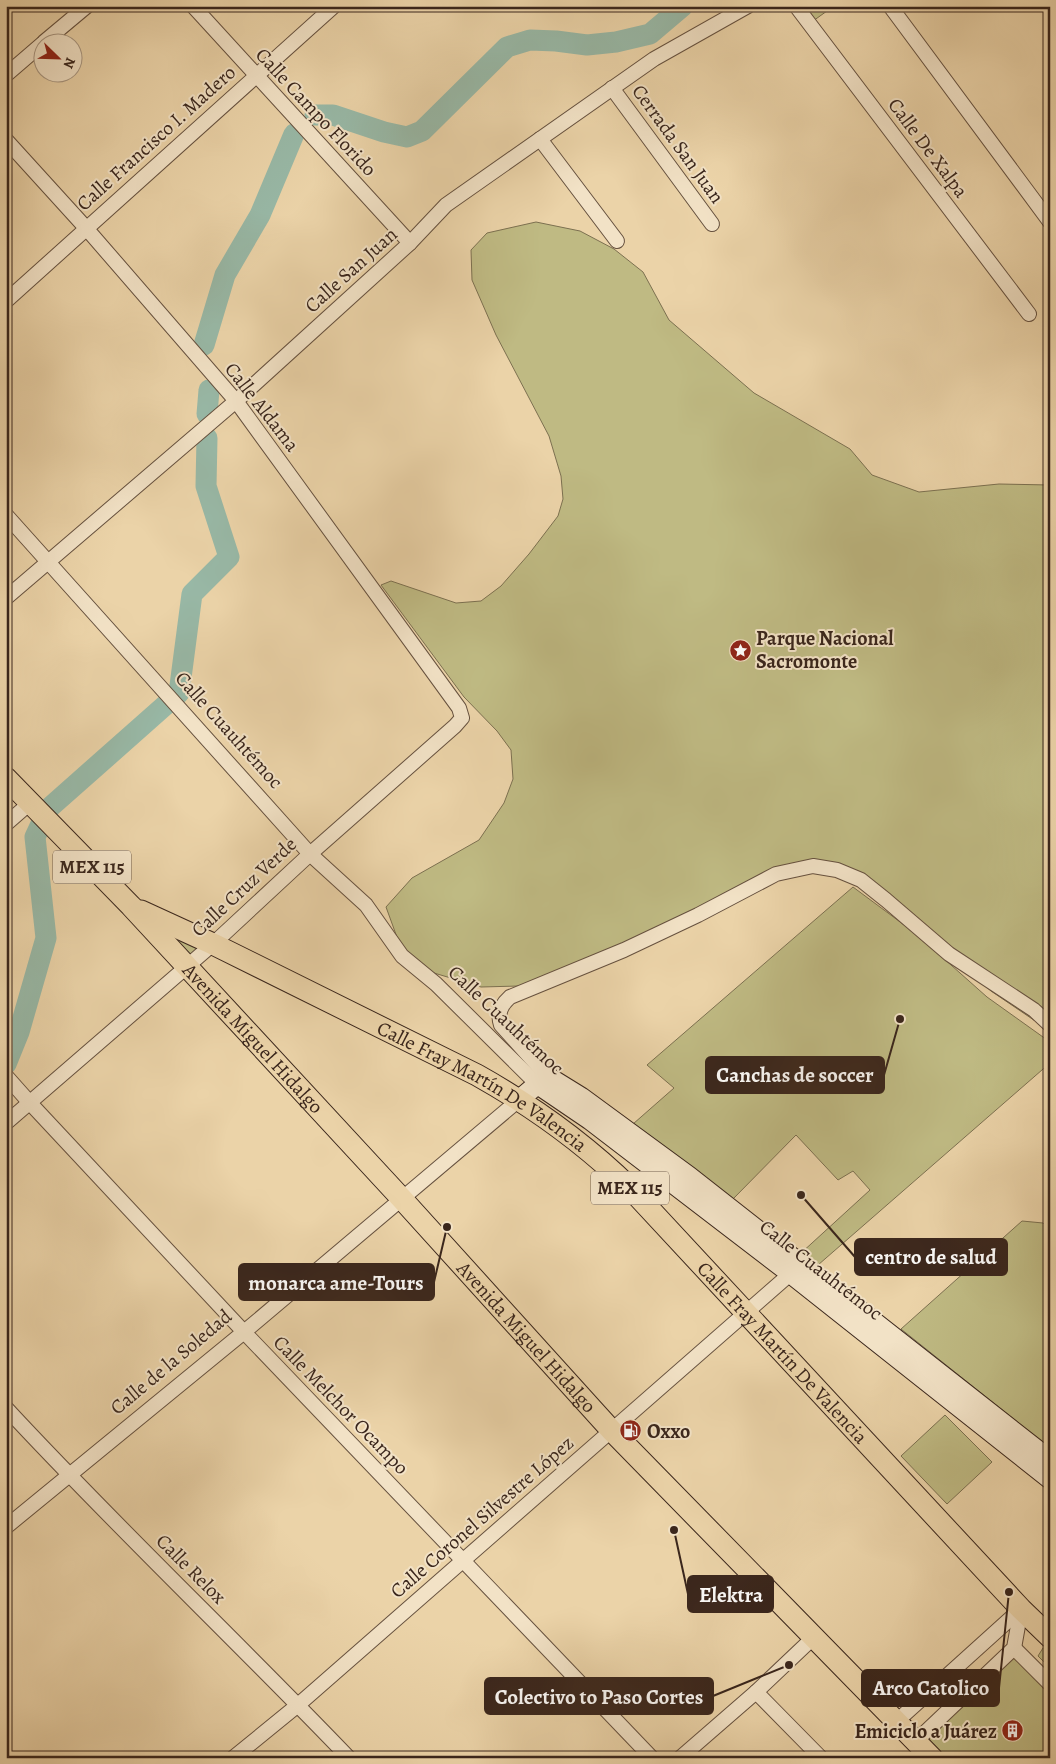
<svg xmlns="http://www.w3.org/2000/svg" width="1056" height="1764" viewBox="0 0 1056 1764" font-family="Alegreya,serif">
<style>
.green{fill:#bfba83;stroke:#7c7050}
.lines{fill:none;stroke-linecap:round;stroke-linejoin:round}
.river{stroke:#98b8a6;stroke-width:21}
.minor-casing{stroke:#66513f;stroke-width:16}
.secondary-casing{stroke:#3a261c;stroke-width:21}
.primary-casing{stroke:#3a261c;stroke-width:23}
.minor{stroke:#f2e2c6;stroke-width:14}
.secondary{stroke:#f2e2c6;stroke-width:19}
.primary{stroke:#ebd3a8;stroke-width:21}
.labels{text-anchor:middle;dominant-baseline:central;stroke-width:4;stroke-linejoin:round;paint-order:stroke}
.shield{fill:#f2e2c6;stroke:#715e4f;stroke-width:1}
.shield-label{font-size:19px;font-weight:bold;fill:#3a261c}
.street-label{font-size:20px;fill:#3a261c;stroke:#f2e2c6}
.poi-label{font-size:20px;font-weight:bold;fill:#3a261c;stroke:#f2e2c6;text-anchor:start}
.leader{fill:none;stroke:#3a261c;stroke-width:2}
.callout-dot{fill:#3a261c;stroke:#f2e2c6;stroke-width:2}
.callout{fill:#3a261c;stroke:#3a261c;stroke-width:2}
.callout-label{font-size:21px;text-anchor:middle;font-weight:bold;fill:#fff}
</style>
<rect width="100%" height="100%" fill="#ebd3a8"/>
<filter id="stains"><feTurbulence type="fractalNoise" baseFrequency=".004" numOctaves="4"/><feColorMatrix values="0 0 0 0 .2 0 0 0 0 .09 0 0 0 0 .02 0 0 0 .5 -.17"/></filter>
<radialGradient id="worn" r=".72"><stop offset=".6" stop-color="#630" stop-opacity="0"/><stop offset="1" stop-color="#630" stop-opacity=".3"/></radialGradient>
<g class="green">
<path d="M801,6h33l-21,15z"/>
<path d="M536,222l44,9 34,18 29,23 26,48 85,73 96,56 22,26 47,17 80,-8 51,1v546l-59,-40 -81,-72 -71,-46h-52l-124,60 -144,53 -38,1 -47,-14 -24,-13 -8,-9 -16,-44 26,-29 67,-38 25,-37 9,-24 -2,-29 -14,-19 -33,-34 -83,-112 10,-4 65,22 25,-2 20,-15 28,-32 29,-38 5,-17 -2,-23 -12,-40 -53,-101 -24,-55 -1,-30 16,-17z"/>
<path d="M853,887l62,46 72,64 63,45v21l-232,202 -18,-11 70,-64 -17,-19 -15,9 -42,-45 -63,64 -100,-75 41,-36 -27,-23z"/>
<path d="M168,931l32,16 -17,17z"/>
<path d="M1022,1221l21,2 7,7v218l-149,-119z"/>
<path d="M945,1415l47,47 -45,42 -46,-48z"/>
<path d="M1048,1647l2,2v19l-12,-12 5,-8z"/>
<path d="M1012,1656l38,38v64h-110l-17,-17z"/>
</g>
<g class="lines">
<g class="river">
<path d="M315,115h18l51,17 23,5 15,-6 85,-84 23,-7 26,1 31,4 29,-3 34,-8 33,-28"/>
<path d="M204,345l21,-70 35,-60 34,-81"/>
<path d="M207,414l2,-24"/>
<path d="M6,1064l13,-32 27,-94 -11,-101 13,-28 131,-116 13,-99 37,-37 -23,-71 1,-48"/>
</g>
<defs>
<g id="minor">
<path d="M193,6l217,237"/>
<path d="M796,6l233,308"/>
<path d="M890,6l160,216"/>
<path d="M44,42l43,-36"/>
<path d="M6,75l36,-31"/>
<path d="M612,88l100,136"/>
<path d="M540,139l77,102"/>
<path d="M6,140l80,88 150,173 223,307 3,10 -7,8 -145,128 -97,90 -207,179"/>
<path d="M6,301l328,-295"/>
<path d="M6,515l304,339 56,51 36,51 34,28 101,100"/>
<path d="M6,598l230,-197 174,-158 36,-38 208,-146 94,-53"/>
<path d="M6,824l24,-21"/>
<path d="M6,1076l24,27 214,229 408,426"/>
<path d="M547,1076l-46,-51c-4,-12 0,-20 9,-28l114,-47 74,-35 78,-41 37,-8 24,4 24,10 25,20 63,54 85,56 16,15"/>
<path d="M6,1408c111,120 230,232 343,350"/>
<path d="M6,1527l238,-195 276,-233"/>
<path d="M1014,1648l36,36"/>
<path d="M756,1692l65,66"/>
<path d="M897,1721l124,-112"/>
<path d="M916,1741l98,-93 7,-39"/>
<path d="M233,1758l65,-53 499,-437"/>
<path d="M680,1758l76,-66 58,-55"/>
</g>
<g id="secondary">
<path d="M537,1084l53,36 201,154 259,205"/>
<path d="M520,1099l27,-23 34,21 109,80 360,283"/>
</g>
<g id="primary">
<path id="s1" d="M6,778l125,128 271,293 210,232 320,327"/>
<path id="s2" d="M141,911l72,33 264,131c57,32 106,67 153,113l391,421 29,28"/>
</g>
</defs>
<use href="#minor" class="minor-casing"/>
<use href="#secondary" class="secondary-casing"/>
<use href="#primary" class="primary-casing"/>
<use href="#minor" class="minor"/>
<use href="#secondary" class="secondary"/>
<use href="#primary" class="primary"/>
</g>
<defs>
<symbol id="sight-disc" viewBox="-11 -11 22 22"><circle r="9.5" fill="#8f2418" stroke="#f2e2c6"/><path d="M0-6L1.8-2.2L6-1.7L2.9 1.2L3.7 5.4L0 3.3L-3.7 5.4L-2.9 1.2L-6-1.7L-1.8-2.2Z" fill="#fff"/></symbol>
<symbol id="fuel-disc" viewBox="-11 -11 22 22"><circle r="9.5" fill="#8f2418" stroke="#f2e2c6"/><path d="M-5.5-6h7V0h2V4h1.3V-2.5L3-4.5l.8-.8L6-3V5H2.5V1h-1V6h-7ZM-4.2-4.7v3.2H.2V-4.7Z" fill="#fff"/></symbol>
<symbol id="building-disc" viewBox="-11 -11 22 22"><circle r="9.5" fill="#8f2418" stroke="#f2e2c6"/><path d="M-4-6H4V6H1V3H-1V6H-4ZM-2.5-4.3h1.7v1.8h-1.7ZM.8-4.3h1.7v1.8H.8ZM-2.5-1h1.7V.8h-1.7ZM.8-1h1.7V.8H.8Z" fill="#fff"/></symbol>
</defs>
<g fill-rule="evenodd">
<use href="#sight-disc" x="728" y="638" width="25" height="25"/>
<use href="#fuel-disc" x="618" y="1418" width="25" height="25"/>
<use href="#building-disc" x="1000" y="1718" width="25" height="25"/>
</g>
<g class="labels">
<g class="shield">
<rect x="53" y="850.5" width="78" height="33" rx="4"/>
<rect x="591" y="1171.5" width="78" height="33" rx="4"/>
</g>
<g class="shield-label">
<text x="92" y="867">MEX 115</text>
<text x="630" y="1188">MEX 115</text>
</g>
<g class="street-label">
<text transform="translate(316 112) rotate(47)">Calle Campo Florido</text>
<text transform="translate(156 138) rotate(-42)">Calle Francisco I. Madero</text>
<text transform="translate(678 144) rotate(54)">Cerrada San Juan</text>
<text transform="translate(928 148) rotate(53)">Calle De Xalpa</text>
<text transform="translate(351 270) rotate(-42)">Calle San Juan</text>
<text transform="translate(262 407) rotate(52)">Calle Aldama</text>
<text transform="translate(229 730) rotate(48)">Calle Cuauhtémoc</text>
<text transform="translate(244 887) rotate(-43)">Calle Cruz Verde</text>
<text transform="translate(506 1020) rotate(43)">Calle Cuauhtémoc</text>
<text stroke="none"><textPath href="#s1" startOffset="359">Avenida Miguel Hidalgo</textPath></text>
<text stroke="none"><textPath href="#s2" startOffset="384">Calle Fray Martín De Valencia</textPath></text>
<text transform="translate(821 1270) rotate(38)">Calle Cuauhtémoc</text>
<text stroke="none"><textPath href="#s1" startOffset="764">Avenida Miguel Hidalgo</textPath></text>
<text stroke="none"><textPath href="#s2" startOffset="789">Calle Fray Martín De Valencia</textPath></text>
<text transform="translate(171 1362) rotate(-40)">Calle de la Soledad</text>
<text transform="translate(341 1405) rotate(46)">Calle Melchor Ocampo</text>
<text transform="translate(482 1517) rotate(-41)">Calle Coronel Silvestre López</text>
<text transform="translate(191 1569) rotate(45)">Calle Relox</text>
</g>
<g class="poi-label">
<text x="756" y="638">Parque Nacional<tspan x="756" dy="23">Sacromonte</tspan></text>
<text x="647" y="1431">Oxxo</text>
<text x="997" y="1731" text-anchor="end">Emiciclo a Juárez</text>
</g>
</g>
<path class="leader" d="M900 1019L884 1075M801 1195L855 1257M447 1227L434 1282M674 1530L688 1594M1009 1592L999 1688M789 1665L713 1696"/>
<g class="callout-dot">
<circle cx="900" cy="1019" r="5"/>
<circle cx="801" cy="1195" r="5"/>
<circle cx="447" cy="1227" r="5"/>
<circle cx="674" cy="1530" r="5"/>
<circle cx="1009" cy="1592" r="5"/>
<circle cx="789" cy="1665" r="5"/>
</g>
<g class="callout">
<rect x="706" y="1057" width="178" height="36" rx="5"/>
<rect x="855" y="1239" width="152" height="36" rx="5"/>
<rect x="239" y="1264" width="195" height="36" rx="5"/>
<rect x="688" y="1576" width="85" height="36" rx="5"/>
<rect x="862" y="1670" width="137" height="36" rx="5"/>
<rect x="485" y="1678" width="228" height="36" rx="5"/>
</g>
<g class="callout-label">
<text x="795" y="1082">Canchas de soccer</text>
<text x="931" y="1264">centro de salud</text>
<text x="336" y="1290">monarca ame-Tours</text>
<text x="731" y="1602">Elektra</text>
<text x="931" y="1695">Arco Catolico</text>
<text x="599" y="1704">Colectivo to Paso Cortes</text>
</g>
<rect width="1056" height="1764" fill="none" stroke="#ebd3a8" stroke-width="25"/>
<rect x="8" y="8" width="1041" height="1749" fill="none" stroke="#3a261c" stroke-width="2.5"/>
<rect x="12" y="12" width="1031" height="1739" fill="none" stroke="#3a261c"/>
<g transform="translate(58 58) rotate(113)"><circle r="24" fill="#f2e2c6" stroke="#a89782"/>
<path d="M0-4L9 19L0 12L-9 19Z" fill="#8f2418"/>
<text y="-8" font-size="14" font-weight="bold" text-anchor="middle" fill="#3a261c">N</text>
</g>
<rect width="100%" height="100%" filter="url(#stains)"/>
<rect width="100%" height="100%" fill="url(#worn)"/>
</svg>
